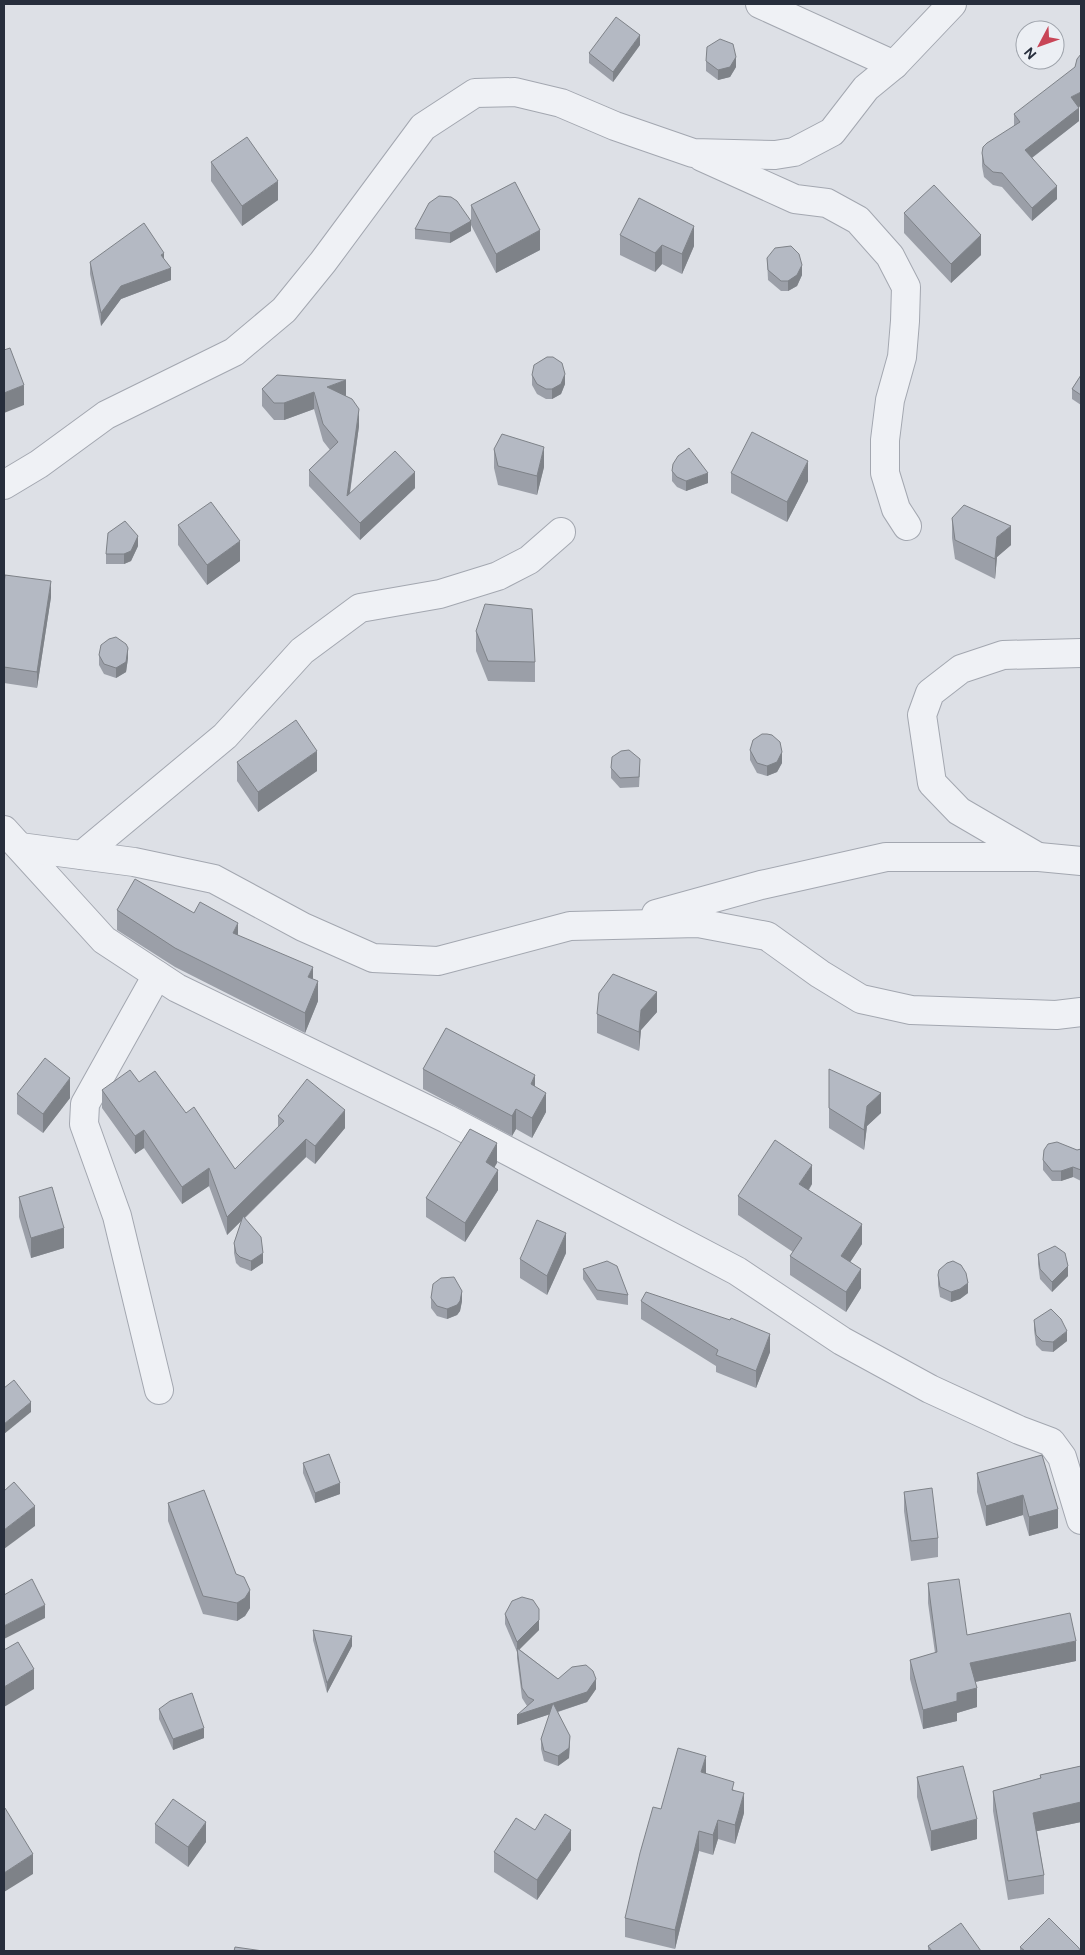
<svg xmlns="http://www.w3.org/2000/svg" width="1085" height="1955" viewBox="0 0 1085 1955" font-family="'DM Sans',sans-serif">
<style>
.lines{fill:none;stroke-linecap:round;stroke-linejoin:round}
.minor-casing{stroke:#a3a7b0;stroke-width:30}
.minor{stroke:#eff1f5;stroke-width:28}
.wall{fill:#9b9fa8}
.shaded-wall{fill:#7e8288}
.building{fill:#b4b9c3;stroke:#7e8288}
</style>
<rect width="100%" height="100%" fill="#dde0e6"/>
<g class="lines">
<defs>
<g id="minor">
<path d="M760,4l134,61"/>
<path d="M702,157l93,42 32,4 31,17 32,36 16,31 -1,34 -3,36 -12,43 -5,40v33l11,36 11,17"/>
<path d="M4,485l35,-21 67,-49 128,-63 50,-42 39,-48 100,-135 52,-34 40,-1 46,11 54,23 78,27 82,2 19,-3 38,-20 34,-44 28,-23 58,-61"/>
<path d="M4,830l100,110 73,48 270,131 290,152 105,70 88,48 89,41 32,12 11,15 19,63"/>
<path d="M20,847l114,15 80,17 89,48 70,31 65,3 132,-35 128,-3 69,13 53,38 41,25 50,11 145,5 25,-3"/>
<path d="M82,855l143,-119 77,-85 58,-43 80,-14 58,-18 31,-16 32,-28"/>
<path d="M1038,857l-79,-46 -27,-28 -10,-68 8,-22 31,-24 42,-14 78,-2"/>
<path d="M656,914l105,-29 125,-28h153l42,4"/>
<path d="M157,975l-72,129 -1,20 33,92 42,174"/>
</g>
</defs>
<use href="#minor" class="minor-casing"/>
<use href="#minor" class="minor"/>
</g>
<g class="wall">
<path d="M640,45l-27,37 -24,-19v-10z"/>
<path d="M706,61l30,6 -6,10 -12,3 -12,-9z"/>
<path d="M1078,107l1,14 -47,37 25,41 -25,22 -30,-34 -9,-2 -9,-8 -2,-11v-13l32,-27v-12z"/>
<path d="M211,162l67,38 -36,26 -31,-45z"/>
<path d="M471,205l69,45 -44,23 -25,-48v6l-21,12 -35,-4v-10l56,-9z"/>
<path d="M904,213l77,42 -30,28 -47,-50z"/>
<path d="M620,235l74,11 -12,28 -20,-10 -7,8 -35,-17z"/>
<path d="M767,258l35,17 -5,11 -9,5h-7l-13,-11z"/>
<path d="M164,260l7,20 -50,19 -20,27 -11,-52v-12z"/>
<path d="M277,375l69,21 13,30 -9,67 65,-5 -55,52 -51,-54v-16l21,-20 -7,-9 -9,-32 -30,11h-10l-12,-14v-17z"/>
<path d="M532,375l33,9 -4,10 -9,5h-6l-9,-5 -5,-9z"/>
<path d="M1081,375v30l-9,-6v-10z"/>
<path d="M494,449l50,18 -7,28 -39,-10 -4,-17z"/>
<path d="M672,471l36,12 -22,8 -9,-4 -5,-6z"/>
<path d="M731,473l77,8 -21,41 -56,-29z"/>
<path d="M952,518l59,27 -14,12 -2,22 -40,-20 -3,-21z"/>
<path d="M178,525l62,36 -33,24 -29,-40z"/>
<path d="M138,546l-7,15 -7,3h-18v-10z"/>
<path d="M4,584l47,13 -14,91 -33,-5z"/>
<path d="M476,631l59,31v20l-47,-1 -12,-30z"/>
<path d="M99,655l29,3 -2,14 -10,6 -12,-4 -5,-9z"/>
<path d="M750,750l32,13 -5,9 -10,4 -10,-3 -7,-13z"/>
<path d="M237,762l80,9 -59,41 -21,-31z"/>
<path d="M611,768l29,1 -1,18 -19,1 -9,-10z"/>
<path d="M117,910l77,3 44,22 75,44 5,22 -13,32 -130,-66 -58,-37z"/>
<path d="M657,1012l-16,18 -2,21 -42,-18v-19z"/>
<path d="M423,1069l112,18 11,25 -14,26 -16,-9 -4,7 -89,-47z"/>
<path d="M829,1069l52,44 -14,13 -3,24 -35,-22z"/>
<path d="M139,1082l47,31 49,56 43,-42v-11l67,12 -30,36 -9,-7 -61,61 18,45 -12,8 -11,-4 -4,-4 -2,-10v-10l8,-23 -15,15 -18,-49 -27,18 -38,-56 -9,6 -33,-46v-18z"/>
<path d="M17,1094l53,4 -27,35 -26,-19z"/>
<path d="M1081,1149v32l-8,-4 -12,4h-9l-9,-11v-10z"/>
<path d="M497,1163l-3,4 4,23 -33,52 -39,-25v-19z"/>
<path d="M812,1184l-3,6 53,54 -12,18 11,26 -15,24 -56,-37v-19l3,-4 -55,-37v-19z"/>
<path d="M19,1197l45,51 -33,10 -12,-41z"/>
<path d="M566,1253l-19,42 -27,-17v-19z"/>
<path d="M1038,1254l30,22 -16,16 -12,-13 -2,-15z"/>
<path d="M583,1269l45,26v10l-31,-5 -14,-21z"/>
<path d="M938,1275l30,18 -8,6 -9,3 -11,-5 -2,-12z"/>
<path d="M431,1298l31,3 -2,10 -3,4 -10,4 -10,-3 -6,-8z"/>
<path d="M641,1301l129,51 -14,36 -40,-16v-6l-75,-47z"/>
<path d="M1034,1320l33,21 -14,11 -11,-1 -6,-6 -2,-15z"/>
<path d="M1042,1455l16,73 -29,8 -6,-21 -37,11 -9,-34v-19z"/>
<path d="M303,1463l37,31 -25,9 -12,-30z"/>
<path d="M904,1492l34,46v19l-27,4 -7,-50z"/>
<path d="M168,1503l82,105 -5,8 -8,5 -34,-7 -35,-93z"/>
<path d="M928,1583l39,52 109,26 -101,21 2,25 -20,6v8l-34,8 -13,-50v-19l25,-7 -7,-50z"/>
<path d="M539,1609v21l-20,19 39,30 38,10 -9,13 -29,10 12,34 -1,12 -11,8 -14,-5 -3,-12v-10l9,-25 -33,11 10,-19 -5,-8 -5,-40v-7v1l-12,-28v-10z"/>
<path d="M313,1630l39,16 -25,47 -14,-53z"/>
<path d="M159,1709l45,29 -31,12 -14,-31z"/>
<path d="M1081,1766v56l-44,9 7,44v19l-36,6 -15,-89v-20l47,-13v-3z"/>
<path d="M706,1774l28,16 10,23 -9,31 -17,-5 -5,16 -14,-4 -24,98 -50,-12v-19l36,-109z"/>
<path d="M917,1777l60,62 -46,12 -14,-54z"/>
<path d="M155,1824l51,18 -18,25 -33,-24z"/>
<path d="M535,1830l36,20 -34,50 -43,-28v-20z"/>
<path d="M928,1946l53,5h-53z"/>
<path d="M1020,1947l61,4h-61z"/>
</g>
<g class="shaded-wall">
<path d="M640,35v10l-27,37v-10z"/>
<path d="M736,57v10l-6,10 -12,3v-10z"/>
<path d="M1081,92v14l-10,5v-14z"/>
<path d="M1079,108v13l-54,42v-13z"/>
<path d="M278,181v19l-36,26v-20z"/>
<path d="M1057,186v13l-25,22v-13z"/>
<path d="M471,221v10l-21,12v-10z"/>
<path d="M694,226v20l-12,28v-20z"/>
<path d="M540,230v20l-44,23v-19z"/>
<path d="M981,235v20l-30,28v-19z"/>
<path d="M662,245v19l-7,8v-19z"/>
<path d="M164,253v12l-3,-10z"/>
<path d="M802,265v10l-5,11 -9,5v-10z"/>
<path d="M171,268v12l-50,19 -20,27v-13l20,-27z"/>
<path d="M565,374v10l-4,10 -9,5v-10z"/>
<path d="M346,380v17l-19,-10z"/>
<path d="M24,385v20l-20,8v-20z"/>
<path d="M314,392v17l-30,11v-17z"/>
<path d="M359,409v17l-12,86v-16z"/>
<path d="M544,447v20l-7,28v-19z"/>
<path d="M808,461v20l-21,41v-20z"/>
<path d="M415,472v16l-55,52v-17z"/>
<path d="M708,473v10l-22,8v-10z"/>
<path d="M1011,526v19l-14,12 -2,22v-20l2,-22z"/>
<path d="M138,536v10l-7,15 -7,3v-10z"/>
<path d="M240,541v20l-33,24v-20z"/>
<path d="M51,581v16l-14,91v-16z"/>
<path d="M128,648v10l-2,14 -10,6v-10z"/>
<path d="M317,751v20l-59,41v-20z"/>
<path d="M782,752v11l-5,9 -10,4v-10z"/>
<path d="M238,923v20l-5,-10z"/>
<path d="M313,967v19l-5,-9z"/>
<path d="M318,981v20l-13,32v-20z"/>
<path d="M657,992v20l-16,18 -2,21v-19l2,-22z"/>
<path d="M535,1075v20l-4,-11z"/>
<path d="M70,1078v20l-27,35v-19z"/>
<path d="M546,1093v19l-14,26v-20z"/>
<path d="M881,1093v20l-14,13 -3,24v-20l3,-24z"/>
<path d="M516,1109v20l-4,7v-20z"/>
<path d="M345,1110v18l-30,36v-18z"/>
<path d="M144,1130v18l-9,6v-18z"/>
<path d="M306,1139v18l-79,78v-18z"/>
<path d="M497,1143v20l-11,19v-20z"/>
<path d="M812,1165v19l-13,20v-20z"/>
<path d="M1073,1167v10l-12,4v-10z"/>
<path d="M209,1168v18l-27,18v-17z"/>
<path d="M498,1170v20l-33,52v-19z"/>
<path d="M862,1224v20l-21,32v-20z"/>
<path d="M64,1228v20l-33,10v-20z"/>
<path d="M566,1233v20l-19,42v-19z"/>
<path d="M263,1253v10l-12,8v-10z"/>
<path d="M1068,1266v10l-16,16v-10z"/>
<path d="M861,1269v19l-15,24v-20z"/>
<path d="M968,1283v10l-8,6 -9,3v-10z"/>
<path d="M462,1291v10l-2,10 -3,4 -10,4v-10z"/>
<path d="M1067,1331v10l-14,11v-10z"/>
<path d="M770,1334v18l-14,36v-17z"/>
<path d="M31,1402v10l-27,22v-10z"/>
<path d="M340,1483v11l-25,9v-10z"/>
<path d="M1023,1495v20l-37,11v-20z"/>
<path d="M35,1506v20l-31,23v-19z"/>
<path d="M1058,1509v19l-29,8v-19z"/>
<path d="M250,1590v18l-5,8 -8,5v-18z"/>
<path d="M45,1605v13l-41,21v-13z"/>
<path d="M539,1620v10l-22,22v-10z"/>
<path d="M352,1636v10l-25,47v-10z"/>
<path d="M1076,1641v20l-106,22v-20z"/>
<path d="M34,1669v20l-30,18v-20z"/>
<path d="M596,1679v10l-9,13 -70,23v-10z"/>
<path d="M977,1688v19l-20,6v8l-34,8v-19l34,-17z"/>
<path d="M204,1728v10l-31,12v-11z"/>
<path d="M570,1736l-1,22 -11,8v-10z"/>
<path d="M706,1756v20l-5,-4z"/>
<path d="M744,1793v20l-9,31v-19z"/>
<path d="M1081,1802v20l-48,10v-19z"/>
<path d="M977,1819v20l-46,12v-20z"/>
<path d="M718,1820v19l-5,16v-20z"/>
<path d="M206,1822v20l-18,25v-20z"/>
<path d="M571,1830v20l-34,50v-20z"/>
<path d="M699,1831v20l-24,98v-19z"/>
<path d="M33,1854v20l-29,18v-19z"/>
</g>
<g class="building">
<path d="M616,17l24,18 -27,37 -24,-19z"/>
<path d="M720,39l13,5 3,13 -6,10 -12,3 -12,-9 1,-14z"/>
<path d="M1081,54v38l-10,5 8,11 -54,42 32,36 -25,22 -30,-35 -9,-1 -9,-8 -2,-11 1,-6 4,-4 33,-21 -6,-8 61,-47 2,-8z"/>
<path d="M247,137l31,44 -36,25 -31,-44z"/>
<path d="M515,182l25,48 -44,24 -25,-49z"/>
<path d="M934,185l47,50 -30,29 -47,-51z"/>
<path d="M439,196l12,1 6,4 14,20 -21,12 -35,-4 14,-26z"/>
<path d="M639,198l55,28 -12,28 -20,-9 -7,8 -35,-18z"/>
<path d="M144,223l20,30 -3,2 10,13 -50,18 -20,27 -11,-51z"/>
<path d="M791,246l8,8 3,11 -5,10 -9,6h-7l-13,-11 -1,-12 8,-10z"/>
<path d="M10,348l14,37 -20,8v-43z"/>
<path d="M547,357h6l9,6 3,11 -4,10 -9,5h-6l-9,-5 -5,-9 2,-10z"/>
<path d="M277,375l69,5 -19,7 25,12 7,10 -12,87 48,-45 20,21 -55,51 -51,-53 29,-28 -15,-18 -9,-32 -30,11h-10l-12,-14z"/>
<path d="M1081,375v20l-9,-6z"/>
<path d="M752,432l56,29 -21,41 -56,-29z"/>
<path d="M502,434l42,13 -7,29 -39,-10 -4,-17z"/>
<path d="M689,448l19,25 -22,8 -9,-4 -5,-6 1,-7 5,-8z"/>
<path d="M211,502l29,39 -33,24 -29,-40z"/>
<path d="M964,505l47,21 -14,11 -2,22 -40,-19 -3,-22z"/>
<path d="M125,521l13,15 -7,15 -7,3h-18l2,-21z"/>
<path d="M5,575l46,6 -14,91 -33,-5v-83z"/>
<path d="M485,604l47,5 3,53 -47,-1 -12,-30z"/>
<path d="M116,637l10,7 2,4 -2,14 -10,6 -12,-4 -5,-9 2,-10 8,-6z"/>
<path d="M296,720l21,31 -59,41 -21,-30z"/>
<path d="M762,734h5l5,1 8,7 2,10 -5,10 -10,4 -10,-3 -7,-13 3,-10z"/>
<path d="M629,750l11,9 -1,18 -19,1 -9,-10 1,-11 9,-6z"/>
<path d="M135,879l59,34 6,-11 38,21 -5,10 80,34 -5,10 10,4 -13,32 -130,-65 -58,-38z"/>
<path d="M613,974l44,18 -16,18 -2,22 -42,-18 2,-21z"/>
<path d="M446,1028l89,47 -4,9 15,9 -14,25 -16,-9 -4,7 -89,-47z"/>
<path d="M45,1058l25,20 -27,36 -26,-20z"/>
<path d="M829,1069l52,24 -14,13 -3,24 -35,-22z"/>
<path d="M130,1070l9,12 16,-11 31,42 8,-6 41,62 49,-48 -6,-5 29,-37 38,31 -30,36 -9,-7 -79,78 -18,-49 -27,19 -38,-57 -9,6 -33,-46z"/>
<path d="M470,1129l27,14 -11,19 12,8 -33,53 -39,-25z"/>
<path d="M775,1140l37,25 -13,19 63,40 -21,32 20,13 -15,23 -56,-36 12,-18 -64,-42z"/>
<path d="M1057,1142l20,8 4,-1v21l-8,-3 -12,4h-9l-9,-11 1,-10 4,-6z"/>
<path d="M52,1187l12,41 -33,10 -12,-41z"/>
<path d="M243,1216l18,21 2,16 -12,8 -11,-4 -4,-4 -2,-10z"/>
<path d="M537,1220l29,13 -19,43 -27,-17z"/>
<path d="M1055,1246l10,7 3,13 -16,16 -12,-13 -2,-15z"/>
<path d="M607,1261l10,5 11,29 -31,-5 -14,-21z"/>
<path d="M953,1261l8,4 5,8 2,10 -8,6 -9,3 -11,-5 -2,-12 1,-5 8,-7z"/>
<path d="M454,1277l8,14 -2,10 -3,4 -10,4 -10,-3 -6,-8 2,-14 8,-6z"/>
<path d="M646,1292l84,28 1,-2 39,16 -14,37 -40,-16 2,-5 -77,-49z"/>
<path d="M1051,1309l10,10 6,12 -14,11 -11,-1 -6,-6 -2,-15z"/>
<path d="M14,1380l17,22 -27,22v-36z"/>
<path d="M329,1454l11,29 -25,10 -12,-30z"/>
<path d="M1042,1455l16,54 -29,8 -6,-22 -37,11 -9,-33z"/>
<path d="M14,1482l21,24 -31,24v-39z"/>
<path d="M932,1488l6,50 -27,3 -7,-49z"/>
<path d="M204,1490l32,84 8,3 6,13 -5,8 -8,5 -34,-7 -35,-93z"/>
<path d="M32,1579l13,26 -41,21v-31z"/>
<path d="M959,1579l8,56 103,-22 6,28 -106,22 7,25 -20,5v8l-34,9 -13,-50 27,-8 -9,-69z"/>
<path d="M522,1597l11,3 6,9v11l-22,22 -12,-28 7,-13z"/>
<path d="M313,1630l39,6 -25,47z"/>
<path d="M18,1642l16,27 -30,18v-37z"/>
<path d="M517,1648l41,31 14,-12 14,-2 7,6 3,8 -9,13 -70,23 17,-15 -6,-3 -6,-9z"/>
<path d="M192,1693l12,35 -31,11 -14,-30 11,-8z"/>
<path d="M553,1703l17,33 -1,12 -11,8 -14,-5 -3,-12z"/>
<path d="M678,1748l28,8 -5,16 33,10 -2,8 12,3 -9,32 -17,-5 -5,15 -14,-4 -24,99 -50,-12 15,-65 13,-46 8,2z"/>
<path d="M963,1766l14,53 -46,12 -14,-54z"/>
<path d="M1081,1766v36l-48,11 11,62 -36,6 -15,-90 48,-13 -1,-3z"/>
<path d="M173,1799l33,23 -18,25 -33,-23z"/>
<path d="M4,1808h1l28,46 -29,19z"/>
<path d="M545,1814l26,16 -34,50 -43,-28 22,-34 19,12z"/>
<path d="M1049,1918l29,29 3,4h-56l-5,-4z"/>
<path d="M961,1923l20,28h-49l-4,-5z"/>
<path d="M235,1947l28,4h-29z"/>
</g>
<rect width="1085" height="1955" fill="none" stroke="#272e3c" stroke-width="10"/>
<g transform="translate(1040 45) rotate(229)"><circle r="24" fill="#eceff4" stroke="#9da2aa"/>
<path d="M0-4L9 19L0 12L-9 19Z" fill="#c84557"/>
<text y="-8" font-size="14" font-weight="bold" text-anchor="middle" fill="#272e3c">N</text>
</g>
</svg>
